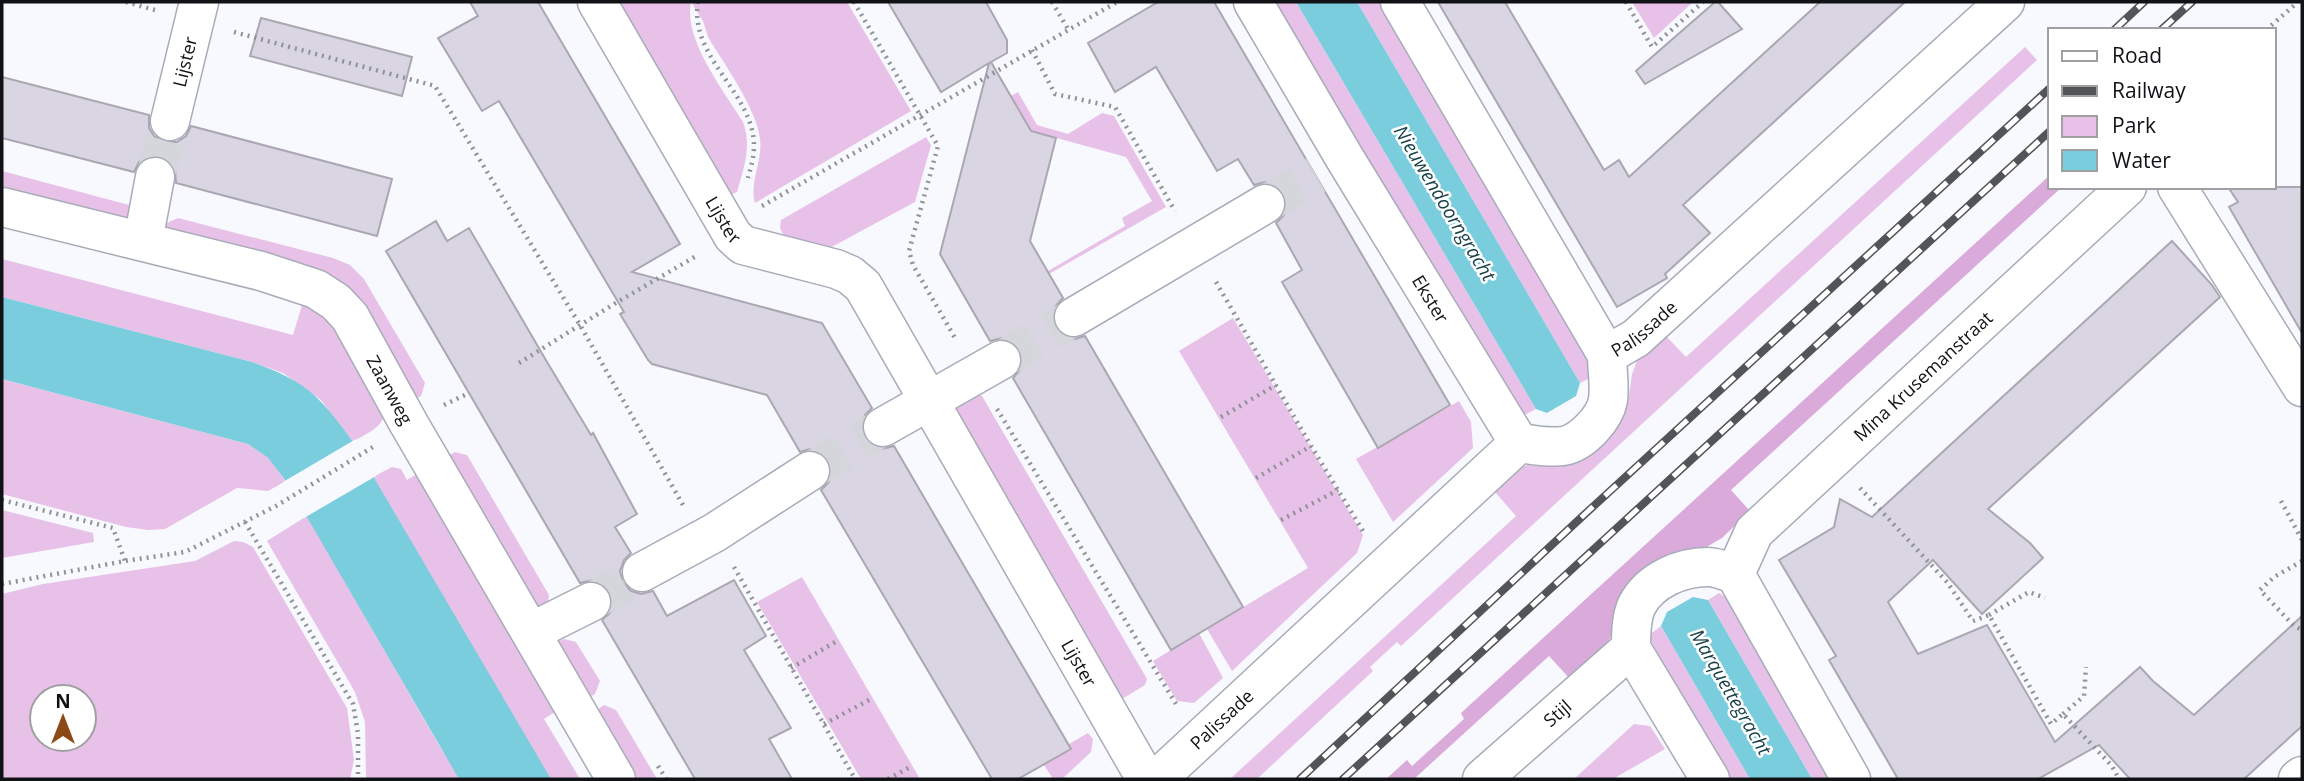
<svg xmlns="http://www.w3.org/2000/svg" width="2304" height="781" viewBox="0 0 2304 781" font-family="'Open Sans',sans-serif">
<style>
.green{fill:#e8c1e8;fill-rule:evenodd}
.forest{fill:#daabda}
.water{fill:#7acddd}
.pier{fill:#f7f9fe}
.building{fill:#d9d5e2;stroke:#aaa7b3;stroke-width:2}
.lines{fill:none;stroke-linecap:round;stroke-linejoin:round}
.street-tunnel{stroke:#d4d6db;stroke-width:38;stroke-dasharray:38 19;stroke-linecap:butt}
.street-casing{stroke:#a7acb8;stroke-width:41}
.path{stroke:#909297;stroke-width:4.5;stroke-dasharray:2 5;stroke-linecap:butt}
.street{stroke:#fff;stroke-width:38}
.rail-casing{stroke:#525458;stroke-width:8}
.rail{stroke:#fff;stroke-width:5;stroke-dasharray:16;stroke-linecap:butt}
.labels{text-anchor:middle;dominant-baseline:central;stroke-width:5;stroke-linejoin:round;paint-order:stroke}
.street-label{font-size:18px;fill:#101216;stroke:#fff}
.water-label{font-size:19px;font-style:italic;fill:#184047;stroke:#fff}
</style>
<rect width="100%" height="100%" fill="#f7f9fe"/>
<g class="green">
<path d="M617,2h230l64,109 -156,92c-6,-20 8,-43 5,-64 -3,-30 -36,-75 -52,-102l-5,-16 -12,-19c-8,37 33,89 52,120 9,25 1,45 -6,70l-7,3z"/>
<path d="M1274,2h22l240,407 -17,9z"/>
<path d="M1357,2h22l217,373 -16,8z"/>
<path d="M1632,2h61l-39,36z"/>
<path d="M2025,47l12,13 -636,586 -4,-4 -27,25 3,4 -116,108h-27l286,-263 -21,-24 27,-25 88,-31 12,-18 7,-22 3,-22 6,-16 27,-23 21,22z"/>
<path d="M1018,92l19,33 31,9 34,-21 12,3 52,91 -117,67 -1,-3 77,-45 -3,-8 30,-17 -26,-44 -95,-26 -20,-35z"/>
<path d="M926,137l5,8 -16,57 -89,48 -38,-6 -8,-16 1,-8z"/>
<path d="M2,171l127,34 5,10 -1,8 -131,-34z"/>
<path d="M178,218l155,40 17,7 14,14 61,104 -4,13 -6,3 -41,-69 -209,-98 2,-9z"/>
<path d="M2,259l291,76 10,-33 17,9 14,15 50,90c-4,13 -19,18 -31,26l-32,-42 -38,-27 -31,-11 -250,-65z"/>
<path d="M1233,318l130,217 -6,18 -125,118 -25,-42 101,-61 -129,-217z"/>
<path d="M2,379l246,65 20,14 18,23 -18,10 -31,-3 -72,41 -17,1 -22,-3 -124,-33z"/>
<path d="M975,393l7,3 165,283 -2,6 -23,14 -172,-292z"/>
<path d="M1459,401l12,21 2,26 -80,74 -37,-63z"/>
<path d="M455,452l12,3 82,140 -2,15 -7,3 -93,-157z"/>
<path d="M392,467l9,2 6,11 13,-8 138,238 -14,9 36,60h-30l-177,-302z"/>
<path d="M2,510l91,23 1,9 -92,16z"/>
<path d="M307,516l133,231 19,29v3h-93l-1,-57 -10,-30 -88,-151z"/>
<path d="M234,541l9,1 10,5 94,161 7,52 -4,19h-348v-185l41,-10 152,-23zM42,697h42v42h-42z"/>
<path d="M802,577l118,202h-59l-104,-177z"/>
<path d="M1719,593l9,6 104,180h-20l-104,-179z"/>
<path d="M1661,626l89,153h-20l-82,-143z"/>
<path d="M1199,633l24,45 -29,25 -17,-2 -24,-40z"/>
<path d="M564,639l12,3 24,39 -5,13 -5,3 -33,-55z"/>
<path d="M604,705l12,5 41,69h-19l-41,-69z"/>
<path d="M1634,724l16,2 15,23 -52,30h-39z"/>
<path d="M1088,733l5,6 -2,13 -29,27h-9l-9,-14 27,-16 -2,-5z"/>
</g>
<path class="forest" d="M2050,175v12h12l-331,303 19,21 -28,27 -19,11 -45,11 -19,13 -33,74 -36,32 -21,-23 -135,123h-28l21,-19 5,6 52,-47 -3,-6z"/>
<g class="water">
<path d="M1296,2h61l223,381 -4,13 -29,17 -11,-4z"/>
<path d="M2,297l250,65c54,19 68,34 101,80l198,337h-92l-173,-298 -18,-23 -20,-14 -246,-65z"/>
<path d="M1693,597l15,3 104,179h-62l-89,-153 6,-14z"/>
</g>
<path class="pier" d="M356,439l20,37 -72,42 -21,-36z"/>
<g class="building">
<path d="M470,2h68l142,242 -48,28 190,51 50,85 -7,7 -4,11 3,12 7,7 11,4 12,-3 177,303 -53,30h-26l-171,-289 8,-8 3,-11 -4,-12 -9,-8 -9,-2 -10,3 -33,-57 -115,-31 -4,-4 -28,-46 4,-2 -125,-211 -17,10 -44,-73 40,-22z"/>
<path d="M888,2h98l21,38v13l-16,9 40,69 25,7 -26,103 33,57 -8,9 -3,10 3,11 9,8 11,3 10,-3 158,271 -72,43 -158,-272 7,-8 3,-9 -3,-12 -7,-7 -11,-4 -12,3 -50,-87 49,-191 -48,29z"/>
<path d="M1158,2h56l236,403 -72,43 -96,-166 20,-12 -26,-47 8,-8 3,-11 -4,-12 -8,-7 -10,-3 -11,3 -16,-26 -21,12 -61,-104 -41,25 -27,-49z"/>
<path d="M1438,2h67l99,168 15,-10 10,17 191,-175h85l-222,203 27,28 -45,41 2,4 -50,29z"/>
<path d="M1715,2h3l24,27 -97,55 -9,-13z"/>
<path d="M261,18l151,39 -10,39 -152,-40z"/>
<path d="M2,77l147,38v13l5,8 10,6h13l9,-6 5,-10 201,53 -15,57 -201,-53 -1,-14 -6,-9 -9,-4 -13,1 -8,5 -5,10 -132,-34z"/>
<path d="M2228,187h74v146l-73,-126 9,-5z"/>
<path d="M436,221l11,20 22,-13 78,134 44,73 2,-2 44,81 -22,13 16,26 -7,7 -4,11 3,12 8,8 10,3 12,-3 14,25 67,-36 32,56 -22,14 47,78 -22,11 23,40h-97l-93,-159 8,-7 3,-9 -3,-12 -8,-9 -9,-3 -13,3 -194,-332z"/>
<path d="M2172,241l40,44 8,12 -232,212 42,34 13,15 -61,56 -49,-54 -45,42 30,52 69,-29 68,117 85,-75 13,14 41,34 108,-99v110l-58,53h-114l-31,-34 -61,34h-140l-69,-119 7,-4 -57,-96 55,-33 6,-28 32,18z"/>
</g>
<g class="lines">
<g class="street-tunnel">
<path d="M155,177l15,-56"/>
<path d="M1265,204l51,-29"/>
<path d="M1001,360l73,-43"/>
<path d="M810,471l73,-44"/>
<path d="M591,602l51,-30"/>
</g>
<defs>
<g id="street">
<path id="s1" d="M597,2l136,234 10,9 93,24 14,6 13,11 283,493"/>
<path id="s2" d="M1253,2l91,155 175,286"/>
<path d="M1400,2l207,353"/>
<path id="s3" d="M170,121l29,-119"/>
<path d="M2177,187l125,200"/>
<path id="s4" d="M2,207l259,64 55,18 20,13 14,15 59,107 207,355"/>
<path d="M143,241l12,-64"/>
<path d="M1074,317l191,-113"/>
<path d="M883,427l118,-67"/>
<path d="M642,572l72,-39 96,-62"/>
<path id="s5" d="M1735,574l19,-42 373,-345"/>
<path d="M531,632l60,-30"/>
<path id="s6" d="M1157,779l362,-336c14,2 30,5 44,3 19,-3 42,-28 45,-46 2,-14 -1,-31 -1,-45l29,-17 369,-336"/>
<path id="s7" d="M1482,779l149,-131"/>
<path d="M1710,779l-79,-131c0,-14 0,-31 6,-43 13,-25 44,-38 71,-38 8,0 18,4 27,7l116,205"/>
<path d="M2298,779l4,-3"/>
</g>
</defs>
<use href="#street" class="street-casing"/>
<g class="path">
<path d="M126,2l29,8"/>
<path d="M698,2c-9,56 56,91 56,144 0,11 -3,21 -6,32"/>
<path d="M854,2l84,144 -29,105 4,14 42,73"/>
<path d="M1052,2l16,27"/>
<path d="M1626,2l26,45 51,-45"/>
<path d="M2266,30l32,-28"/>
<path d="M234,32l201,54 145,239 103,180"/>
<path d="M1032,50l23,44 60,13 60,104"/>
<path d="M762,206l355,-204"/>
<path d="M1216,282l95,164 52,85"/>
<path d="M519,363l95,-59 84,-49"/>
<path d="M444,405l25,-12"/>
<path d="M997,409l179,295"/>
<path d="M1221,417l55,-32"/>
<path d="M1256,478l55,-32"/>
<path d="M1860,488l87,94 26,39 16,-6 62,109 12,-10 49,52 7,13"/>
<path d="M2,500l111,28 12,33"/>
<path d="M2281,501l21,39"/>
<path d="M1281,520l57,-30"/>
<path d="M245,522l108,182 5,30v45"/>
<path d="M2302,561l-28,16 -14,13 34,36 8,4"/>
<path d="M734,567l121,212"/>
<path d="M2,584l123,-23 60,-9 91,-46 97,-59"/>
<path d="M1989,615l40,-23 16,6"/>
<path d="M791,668l46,-27"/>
<path d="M2063,714l21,-18 2,-29"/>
<path d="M824,724l47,-25"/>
<path d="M658,766l8,13"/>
<path d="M888,779l24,-13"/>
</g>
<use href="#street" class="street"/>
<defs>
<g id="rail">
<path d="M2114,30l30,-28"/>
<path d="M2161,30l31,-28"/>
<path d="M1300,779l285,-265 465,-426"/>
<path d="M1343,779l707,-648"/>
</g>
</defs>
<use href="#rail" class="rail-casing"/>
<use href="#rail" class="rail"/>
</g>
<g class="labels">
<g class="street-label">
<text stroke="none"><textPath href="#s3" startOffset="61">Lijster</textPath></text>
<text stroke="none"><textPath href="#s1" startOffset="252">Lijster</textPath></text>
<text stroke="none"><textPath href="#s2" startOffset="346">Ekster</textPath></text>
<text stroke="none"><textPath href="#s6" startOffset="696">Palissade</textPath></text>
<text stroke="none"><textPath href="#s5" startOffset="276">Mina Krusemanstraat</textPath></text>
<text stroke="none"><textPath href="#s4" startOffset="452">Zaanweg</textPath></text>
<text stroke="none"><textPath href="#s1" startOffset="847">Lijster</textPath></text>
<text stroke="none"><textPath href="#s7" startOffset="100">Stijl</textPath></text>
<text stroke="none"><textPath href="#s6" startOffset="88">Palissade</textPath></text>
</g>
<g class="water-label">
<text transform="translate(1445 203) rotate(59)">Nieuwendoorngracht</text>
<text transform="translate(1731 692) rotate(60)">Marquettegracht</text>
</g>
</g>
<rect width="2304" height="781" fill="none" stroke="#101216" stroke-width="7"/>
<rect x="2048" y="28" width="228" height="161" fill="#ffffff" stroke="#9fa0a2" stroke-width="2"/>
<rect x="2062" y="51" width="35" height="10" fill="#ffffff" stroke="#9fa0a2" stroke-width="2"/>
<text x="2112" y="63" font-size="21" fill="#101216">Road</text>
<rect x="2062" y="86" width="35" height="10" fill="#525458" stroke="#9fa0a2" stroke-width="2"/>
<text x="2112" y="98" font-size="21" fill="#101216">Railway</text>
<rect x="2062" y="116" width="35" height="21" fill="#e8c1e8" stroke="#9fa0a2" stroke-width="2"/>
<text x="2112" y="133" font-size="21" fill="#101216">Park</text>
<rect x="2062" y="150" width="35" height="21" fill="#7acddd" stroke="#9fa0a2" stroke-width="2"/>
<text x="2112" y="168" font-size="21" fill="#101216">Water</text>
<g transform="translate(63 718)"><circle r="33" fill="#ffffff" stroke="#9fa0a2" stroke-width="2"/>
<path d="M0-5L12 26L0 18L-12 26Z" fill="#8b4917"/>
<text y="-10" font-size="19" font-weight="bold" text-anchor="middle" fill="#101216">N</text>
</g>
</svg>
